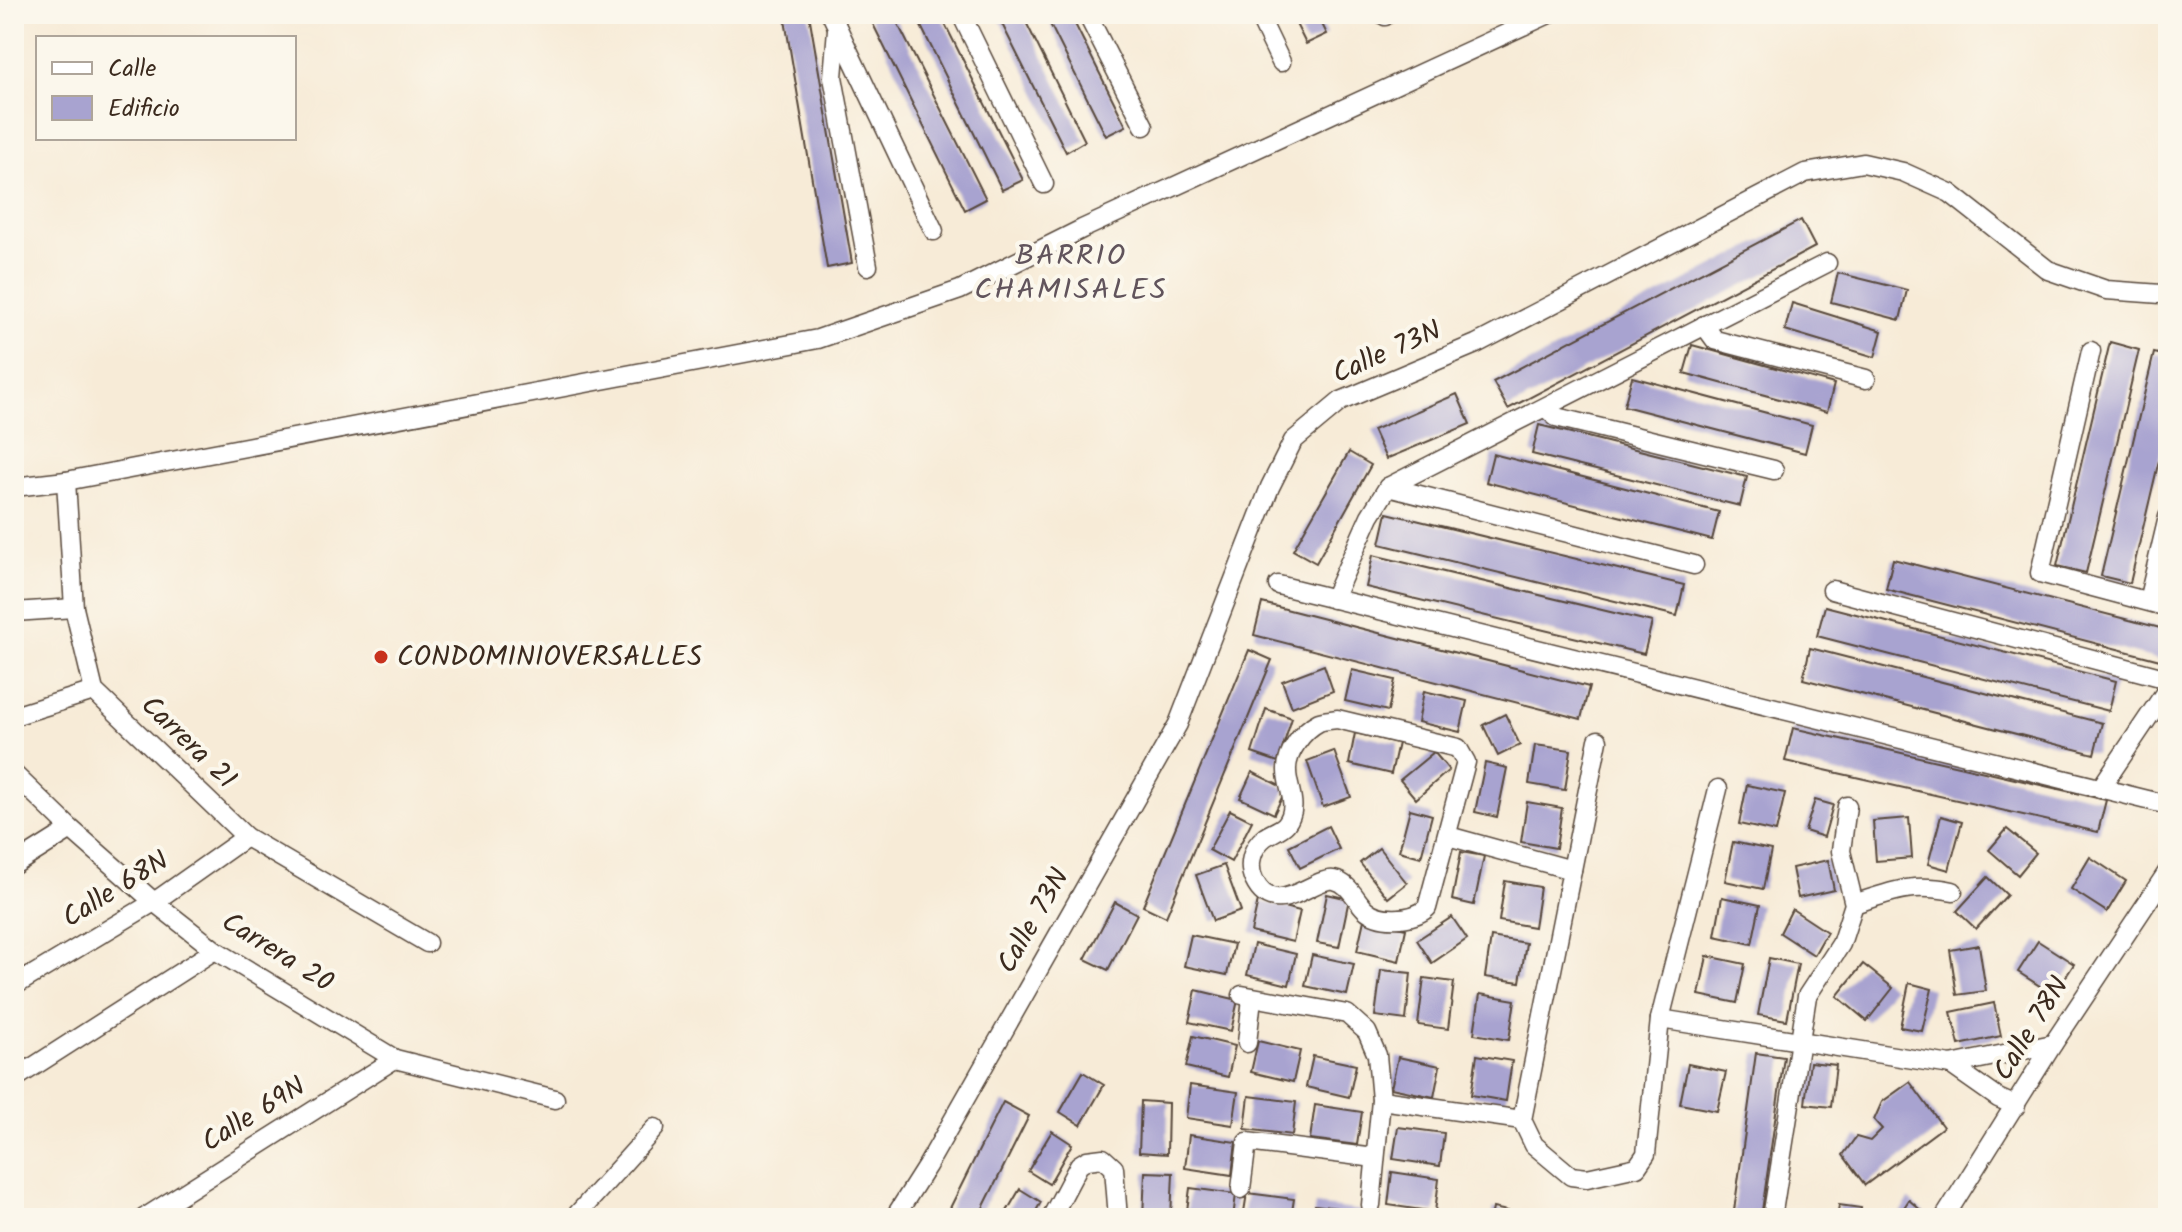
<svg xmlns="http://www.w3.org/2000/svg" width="2182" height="1232" viewBox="0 0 2182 1232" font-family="Kalam,sans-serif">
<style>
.building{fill:#a8a3d0}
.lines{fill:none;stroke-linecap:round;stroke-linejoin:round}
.street-casing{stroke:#57473a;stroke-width:21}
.street{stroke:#fff;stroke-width:18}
.poi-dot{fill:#c8321e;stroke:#fbf7ec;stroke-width:3}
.labels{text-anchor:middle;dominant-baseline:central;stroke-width:8;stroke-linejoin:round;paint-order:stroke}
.street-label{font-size:28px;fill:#3b2a1e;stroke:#fbf7ec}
.poi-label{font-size:28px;fill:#3b2a1e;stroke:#fbf7ec;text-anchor:start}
.neighbourhood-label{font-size:30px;letter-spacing:2px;fill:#61545c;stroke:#fbf7ec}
</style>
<rect width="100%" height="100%" fill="#fbf7ec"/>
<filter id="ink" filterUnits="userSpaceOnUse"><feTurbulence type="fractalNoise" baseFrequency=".0125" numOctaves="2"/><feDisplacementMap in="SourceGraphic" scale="16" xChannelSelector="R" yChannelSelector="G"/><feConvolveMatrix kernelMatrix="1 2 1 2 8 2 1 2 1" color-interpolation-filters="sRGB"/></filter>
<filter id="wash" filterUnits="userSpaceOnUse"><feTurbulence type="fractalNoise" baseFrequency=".006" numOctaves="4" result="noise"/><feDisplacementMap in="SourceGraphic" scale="32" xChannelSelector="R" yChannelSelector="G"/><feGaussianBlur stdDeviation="1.8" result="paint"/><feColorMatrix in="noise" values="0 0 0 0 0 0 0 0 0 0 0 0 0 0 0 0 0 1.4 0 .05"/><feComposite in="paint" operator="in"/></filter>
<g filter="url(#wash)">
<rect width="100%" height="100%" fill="#f7ebd7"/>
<g id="blocks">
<g class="building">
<path d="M784,14h25l43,249 -25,5z"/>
<path d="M868,14h25l93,185 -21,11z"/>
<path d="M915,14h25l83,166 -21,10z"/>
<path d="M997,14h25l63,127 -19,11z"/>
<path d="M1045,14h25l56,112 -20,10z"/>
<path d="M1291,14h26l10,20 -21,10z"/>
<path d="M1339,14h23l-18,9z"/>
<path d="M1801,220l14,27 -307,162 -15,-27z"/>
<path d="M1838,273l69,17 -7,30 -69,-18z"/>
<path d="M1792,303l90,28 -7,26 -90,-27z"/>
<path d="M2110,342l29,8 -53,223 -29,-7z"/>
<path d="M1692,345l142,39 -7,28 -143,-39z"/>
<path d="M2154,353l14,3v66l-38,161 -29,-7z"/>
<path d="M1632,377l180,48 -7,28 -181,-47z"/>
<path d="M1457,394l13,30 -84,35 -13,-29z"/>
<path d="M1539,425l208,52 -7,29 -208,-52z"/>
<path d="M1349,452l22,13 -55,98 -23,-13z"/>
<path d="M1493,454l226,58 -7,28 -226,-58z"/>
<path d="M1387,513l297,72 -7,31 -297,-72z"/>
<path d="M1373,555l279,67 -8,32 -278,-67z"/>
<path d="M1893,559l275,71 -8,30 -274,-71z"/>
<path d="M1262,603l327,84 -8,32 -327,-84z"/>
<path d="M1825,606l291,75 -7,30 -292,-75z"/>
<path d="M1810,648l292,75 -8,31 -291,-75z"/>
<path d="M1249,650l23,10 -106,257 -23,-11z"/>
<path d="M1324,665l9,26 -41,16 -10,-26z"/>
<path d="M1352,670l43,10 -7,31 -43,-10z"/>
<path d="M1424,691l43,10 -7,31 -42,-10z"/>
<path d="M1266,709l26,9 -14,44 -26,-9z"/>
<path d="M1505,714l15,31 -22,11 -15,-31z"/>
<path d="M1793,728l313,72 -8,32 -313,-71z"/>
<path d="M1355,733l43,10 -7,31 -42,-10z"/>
<path d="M1535,745l36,5 -6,40 -36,-6z"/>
<path d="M1334,751l17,46 -28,10 -16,-46z"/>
<path d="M1434,752l15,18 -33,29 -16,-19z"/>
<path d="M1485,763l22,5 -10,49 -22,-5z"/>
<path d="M1252,772l34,17 -12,25 -34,-16z"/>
<path d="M1747,785l38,8 -9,39 -37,-8z"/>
<path d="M1815,800l18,5 -9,32 -19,-6z"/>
<path d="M1527,802l35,6 -6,40 -35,-6z"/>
<path d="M1410,809l22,6 -11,42 -22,-6z"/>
<path d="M1230,810l22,11 -21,41 -22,-12z"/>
<path d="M1941,816l21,6 -13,48 -21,-6z"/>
<path d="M1909,818l3,40 -36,3 -3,-40z"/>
<path d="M1328,826l11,23 -39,19 -11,-22z"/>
<path d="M2007,829l29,24 -18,22 -29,-25z"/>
<path d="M1733,842l38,8 -8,39 -38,-8z"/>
<path d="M1379,848l28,35 -19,15 -28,-35z"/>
<path d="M1461,852l23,4 -10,49 -22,-5z"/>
<path d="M2090,857l36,24 -19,31 -36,-23z"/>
<path d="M1828,860l6,30 -36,8 -6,-30z"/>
<path d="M1224,865l17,46 -28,10 -17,-46z"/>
<path d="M1988,877l19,18 -31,34 -19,-18z"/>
<path d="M1505,881l35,6 -6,40 -35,-6z"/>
<path d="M1327,894l22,5 -10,48 -22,-4z"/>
<path d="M1722,897l38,8 -8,39 -37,-8z"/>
<path d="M1258,901l42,10 -7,31 -42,-10z"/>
<path d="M1115,902l22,12 -29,56 -23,-11z"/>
<path d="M1792,909l35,23 -13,23 -34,-22z"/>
<path d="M1452,917l15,22 -35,24 -15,-23z"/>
<path d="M1364,920l42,9 -7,32 -42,-10z"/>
<path d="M1191,935l43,9 -7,31 -43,-9z"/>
<path d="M1491,937l35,6 -6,39 -35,-5z"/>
<path d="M2038,941l36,23 -20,31 -36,-23z"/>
<path d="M1254,944l42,10 -7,31 -42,-10z"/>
<path d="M1979,945l7,46 -29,4 -7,-45z"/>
<path d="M1312,955l42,9 -7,31 -42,-9z"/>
<path d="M1707,956l38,8 -8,39 -38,-8z"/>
<path d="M1769,958l29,6 -11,56 -29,-5z"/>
<path d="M1863,964l30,24 -26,33 -30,-25z"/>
<path d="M1381,970l30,3 -5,47 -31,-4z"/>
<path d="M1424,978l30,4 -6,47 -30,-4z"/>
<path d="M1909,983l23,6 -10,42 -22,-4z"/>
<path d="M1196,990l42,10 -7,31 -42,-9z"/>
<path d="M1480,994l35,6 -6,40 -35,-6z"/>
<path d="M1994,1003l7,33 -42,9 -8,-33z"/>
<path d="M1193,1036l42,10 -7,31 -42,-10z"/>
<path d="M1258,1041l42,10 -7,31 -42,-10z"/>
<path d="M1756,1053l28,4 -23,161h-28z"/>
<path d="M1477,1055l35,6 -6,40 -35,-6z"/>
<path d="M1313,1056l43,9 -7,32 -43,-10z"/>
<path d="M1398,1057l42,9 -6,31 -43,-9z"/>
<path d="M1810,1062l26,3 -5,42 -26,-3z"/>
<path d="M1688,1064l38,8 -9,39 -37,-7z"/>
<path d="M1083,1072l21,13 -23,40 -21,-13z"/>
<path d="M1910,1082l33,45 -78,58 -22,-30 13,-18 14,4 12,-12 -8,-9 8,-18z"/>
<path d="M1190,1085l48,7 -5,33 -47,-7z"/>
<path d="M1249,1096l47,6 -4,33 -47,-6z"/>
<path d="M1141,1101l27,2 -1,51 -28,-2z"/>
<path d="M1003,1102l26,14 -51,102h-33z"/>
<path d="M1315,1105l47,7 -5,33 -47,-6z"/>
<path d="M1398,1127l46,6 -4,33 -47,-7z"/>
<path d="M1052,1131l20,13 -23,40 -21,-13z"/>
<path d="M1189,1135l47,7 -4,33 -47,-7z"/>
<path d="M1145,1172l28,1 -2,45h-28z"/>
<path d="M1392,1172l47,7 -4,33 -47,-7z"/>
<path d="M1190,1188l46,6 -3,24h-47z"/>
<path d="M1020,1189l21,13 -9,16h-29z"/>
<path d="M1247,1193l47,6 -3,19h-48z"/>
<path d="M1909,1200l15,13 -4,5h-23z"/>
<path d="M1315,1205l47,6 -1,7h-48z"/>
<path d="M1839,1205l22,3 -1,10h-23z"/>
<path d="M1493,1208l38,8 -1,2h-39z"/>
</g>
</g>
</g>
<g filter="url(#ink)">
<use href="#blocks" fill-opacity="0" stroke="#57473a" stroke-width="2"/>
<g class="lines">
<defs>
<g id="street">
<path d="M831,14l103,217"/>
<path d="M961,14l83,170"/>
<path d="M1087,14l57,112"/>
<path d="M1258,14l23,48"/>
<path d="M1384,14l1,2"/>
<path d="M837,29l-4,48 35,189"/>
<path d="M1704,325l11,15 151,39"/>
<path d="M2091,351l-51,222 128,34"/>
<path d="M1546,408l10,9 218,53"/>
<path d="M66,481l8,127 20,83 152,146 181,106"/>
<path d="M14,487l52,-6 752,-142 142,-49 122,-61 467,-215"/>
<path d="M1388,487l306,78"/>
<path d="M1278,585l890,220"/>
<path d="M1832,590l336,89"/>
<path d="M1333,599l37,-83 18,-29 439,-224"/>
<path d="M2148,601l20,-84"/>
<path d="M14,612l60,-4"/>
<path d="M14,716l80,-25"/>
<path d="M1337,719l121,29 8,14 -39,146c-15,13 -48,14 -62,1 -10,-10 -16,-26 -31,-29 -20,-4 -60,43 -80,0 -7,-15 -2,-33 11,-43 6,-4 17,-8 21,-13 14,-18 1,-35 1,-53 -1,-18 16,-41 32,-49 5,-2 13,-2 18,-3z"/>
<path d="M1598,740l-76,380 12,25 37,31 16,2 50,-11 9,-13 14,-135 58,-230"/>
<path d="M14,774l57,55 83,73 61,48 180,109 160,40"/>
<path d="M2100,789l68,-101"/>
<path d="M1448,836l124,34"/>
<path d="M14,865l57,-36"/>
<path d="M1854,904c40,-13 56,-21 99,-13"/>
<path d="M14,986l140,-84 92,-65"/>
<path d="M1242,995l105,19 20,18 10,23 4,45 -10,105"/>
<path d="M1660,1019l291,46 102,-21"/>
<path d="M1247,1043l5,-45"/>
<path d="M1951,1065l47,33 18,8"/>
<path d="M14,1079l201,-129"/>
<path d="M1381,1100l141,20"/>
<path d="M1241,1189l6,-47 128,16"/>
<path d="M144,1218l251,-159"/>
<path d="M574,1218l81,-90"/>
<path d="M894,1218l33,-52 251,-442 92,-237 23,-46 48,-40 135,-57 329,-171 58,-10 40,9 47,21 98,77 58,20 55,4 7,-3"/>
<path d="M1051,1218l28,-53 8,-5 16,-2 11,10 4,50"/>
<path d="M1772,1218l35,-222 34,-52 13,-40 -13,-53 6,-45"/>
<path d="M1944,1218l109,-174 115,-173"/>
</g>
</defs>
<use href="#street" class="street-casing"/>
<use href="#street" class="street"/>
</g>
</g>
<circle class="poi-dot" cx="381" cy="657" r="8"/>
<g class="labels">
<g class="street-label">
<text transform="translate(1387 353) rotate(-24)">Calle 73N</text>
<text transform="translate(188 743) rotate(44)">Carrera 21</text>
<text transform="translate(116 890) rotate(-32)">Calle 68N</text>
<text transform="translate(1034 921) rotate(-60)">Calle 73N</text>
<text transform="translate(277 953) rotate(32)">Carrera 20</text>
<text transform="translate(2032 1029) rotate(-58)">Calle 78N</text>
<text transform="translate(254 1115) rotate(-32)">Calle 69N</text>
</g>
<g class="poi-label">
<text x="397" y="657">CONDOMINIOVERSALLES</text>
</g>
<g class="neighbourhood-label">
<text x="1071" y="257">BARRIO<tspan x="1071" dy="34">CHAMISALES</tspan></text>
</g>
</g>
<rect width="2182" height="1232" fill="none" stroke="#fbf7ec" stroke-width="48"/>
<rect x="36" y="36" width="260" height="104" fill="#fbf7ec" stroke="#aea59a" stroke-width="2"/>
<rect x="52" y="62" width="40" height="12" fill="#ffffff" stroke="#aea59a" stroke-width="2"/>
<text x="108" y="76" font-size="24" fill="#3b2a1e">Calle</text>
<rect x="52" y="96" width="40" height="24" fill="#a8a3d0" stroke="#aea59a" stroke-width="2"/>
<text x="108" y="116" font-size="24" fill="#3b2a1e">Edificio</text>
</svg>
